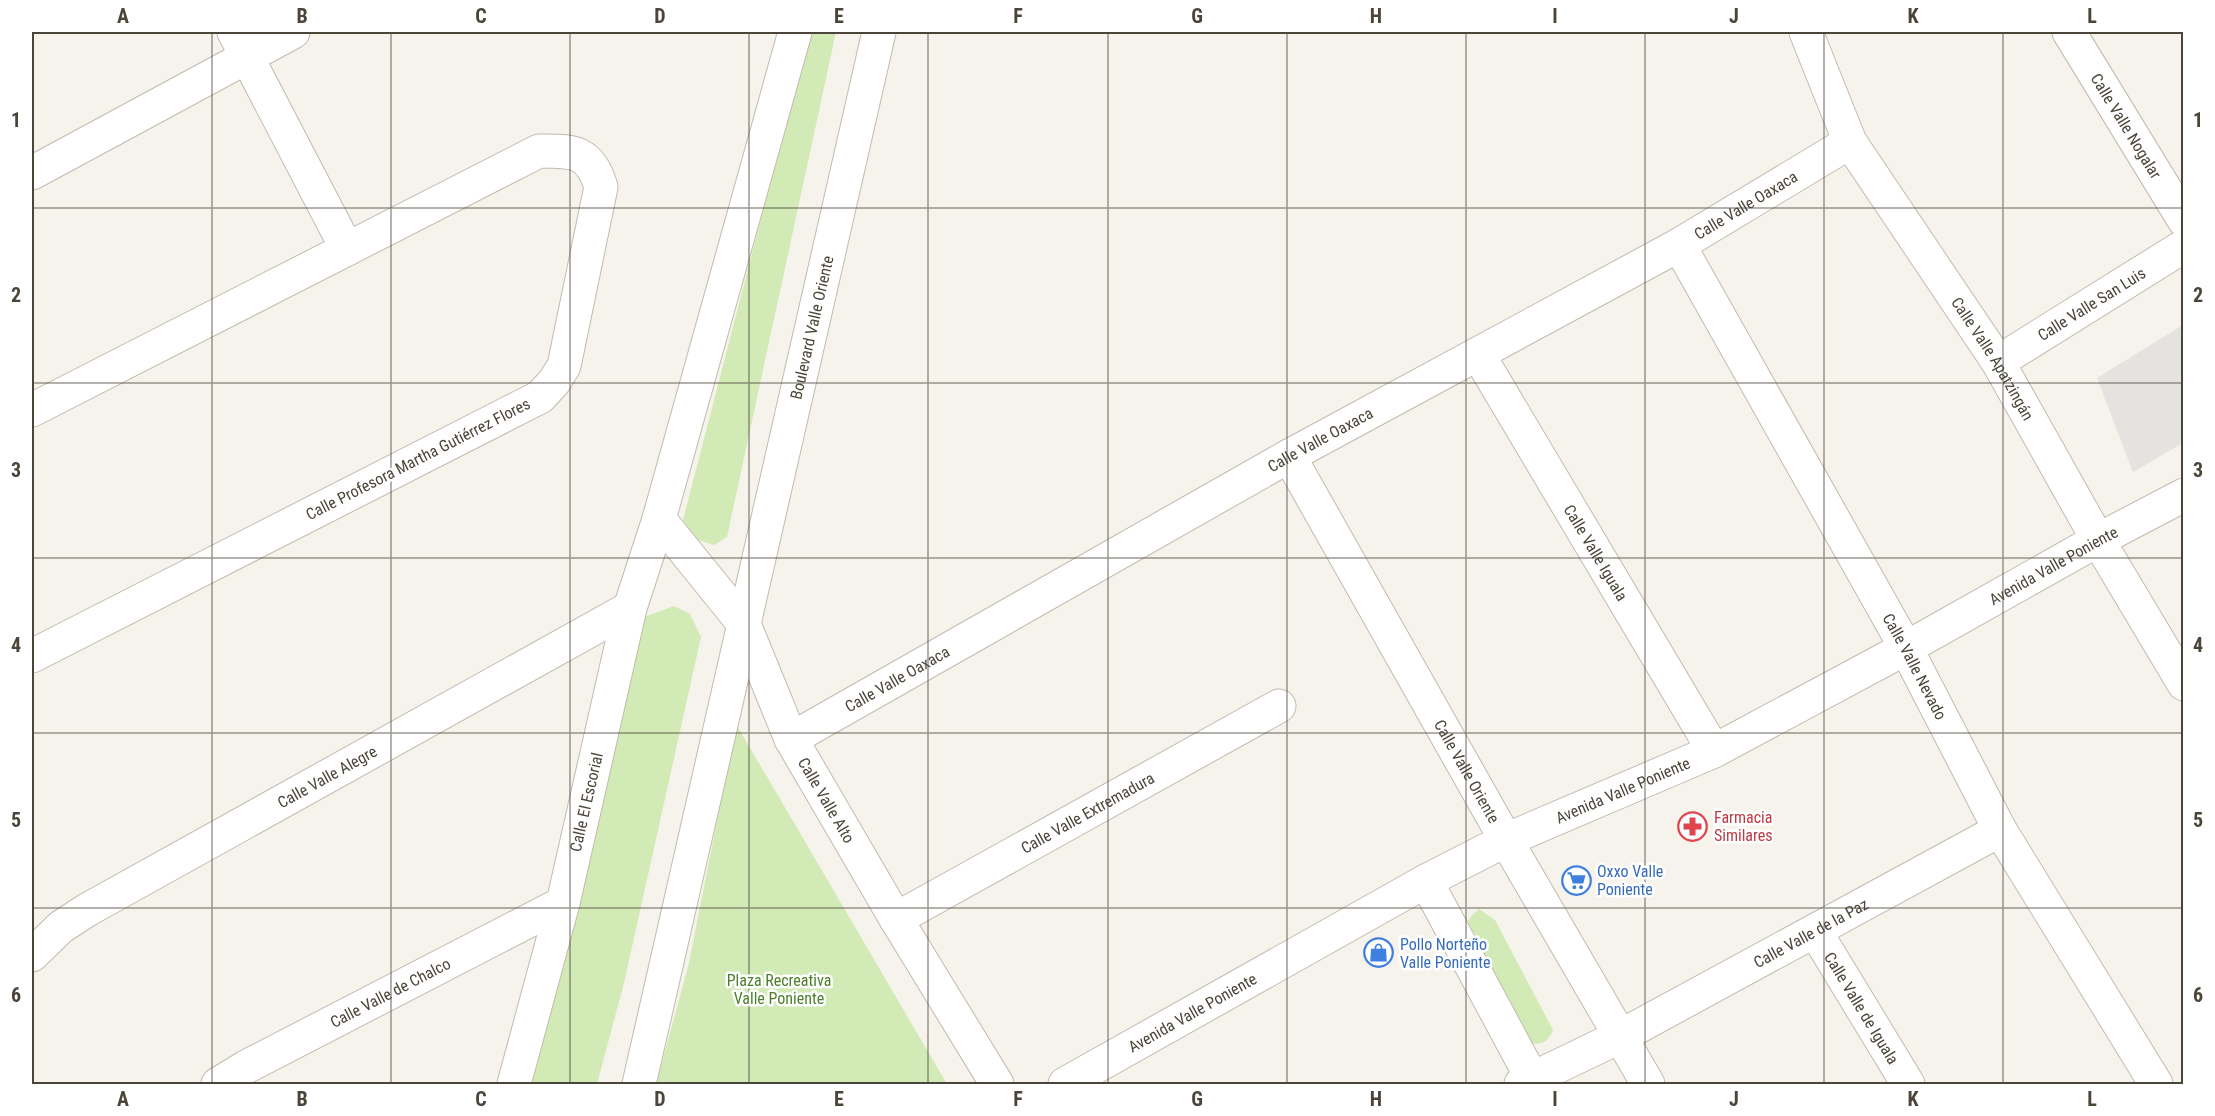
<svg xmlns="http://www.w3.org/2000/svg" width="2215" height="1116" viewBox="0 0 2215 1116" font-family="'Roboto Condensed',sans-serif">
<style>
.green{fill:#d2eab5}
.parking{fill:#e5e3e0}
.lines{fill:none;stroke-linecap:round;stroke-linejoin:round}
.minor-casing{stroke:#c2bbae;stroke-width:35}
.tertiary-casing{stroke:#c2bbae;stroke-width:35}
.minor{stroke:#fff;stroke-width:33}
.tertiary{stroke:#fff;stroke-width:33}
.grid{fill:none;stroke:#4b4439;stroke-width:1.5;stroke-opacity:0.55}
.labels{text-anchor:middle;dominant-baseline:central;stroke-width:5;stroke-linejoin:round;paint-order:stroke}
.street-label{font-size:16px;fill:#4b4439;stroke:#fff}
.health-label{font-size:16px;fill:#be3a42;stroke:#fff;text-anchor:start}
.shop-label{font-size:16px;fill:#366cbe;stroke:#fff;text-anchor:start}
.park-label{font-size:16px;fill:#4a7f2a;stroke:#fff}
.neatline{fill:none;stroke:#4b4439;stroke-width:2}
.grid-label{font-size:20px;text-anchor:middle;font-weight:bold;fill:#4b4439}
</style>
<rect width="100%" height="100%" fill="#f6f3ec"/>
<g class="green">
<path d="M806,32h30l-109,505 -13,8 -19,-6 -12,-19 96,-371z"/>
<path d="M674,606l16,8 11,23 -77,346 -27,101h-73l120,-467z"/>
<path d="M736,724l211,360h-291l33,-121z"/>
<path d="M1479,909l16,11 58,110c-5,11 -9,14 -22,14l-20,-32 -43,-91 5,-7z"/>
</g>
<path class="parking" d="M2183,325v118l-50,29 -36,-94z"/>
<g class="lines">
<defs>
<g id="minor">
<path d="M234,32l113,217"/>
<path id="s1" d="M1806,32l44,110 148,220 100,178 86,144"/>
<path id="s2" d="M2069,32l115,188"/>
<path d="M32,173l261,-141"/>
<path id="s3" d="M1679,245l227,403 94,182 156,254"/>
<path id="s4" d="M1478,354l236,397"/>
<path id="s5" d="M1998,362l186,-116"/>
<path d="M32,410l507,-259c34,0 51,-1 62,36l-37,179 -10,16 -14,15 -508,259"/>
<path id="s6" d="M1289,456l217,384 208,-89 192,-103 192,-108 86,-45"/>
<path id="s7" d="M659,519l85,105 47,115 105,180 101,165"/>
<path id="s8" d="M791,739l498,-283 390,-211 171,-103"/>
<path id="s9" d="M896,919l383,-213"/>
<path id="s10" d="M1815,931l93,153"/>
<path id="s11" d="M32,955l29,-28 26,-17 543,-302"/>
<path id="s12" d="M218,1084l28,-17 317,-164"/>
<path id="s13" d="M1521,1084l100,-48 379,-206"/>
</g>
<g id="tertiary">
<path d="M1426,881l109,203"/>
<path id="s14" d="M514,1084l49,-181 67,-295 29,-89 136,-487"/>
<path id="s15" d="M639,1084l240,-1052"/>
<path id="s16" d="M1065,1084l361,-203 80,-41 142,244"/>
</g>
</defs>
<use href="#minor" class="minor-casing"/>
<use href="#tertiary" class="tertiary-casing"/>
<use href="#minor" class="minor"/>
<use href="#tertiary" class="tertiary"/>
</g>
<path class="grid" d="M212,32v1052M391,32v1052M570,32v1052M749,32v1052M928,32v1052M1108,32v1052M1287,32v1052M1466,32v1052M1645,32v1052M1824,32v1052M2003,32v1052M32,208h2152M32,383h2152M32,558h2152M32,733h2152M32,908h2152"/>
<defs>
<symbol id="pharmacy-ring" viewBox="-11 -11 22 22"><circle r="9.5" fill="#fff" stroke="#e0444e" stroke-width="1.5"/><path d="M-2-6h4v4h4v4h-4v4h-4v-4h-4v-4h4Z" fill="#e0444e"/></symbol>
<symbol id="supermarket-ring" viewBox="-11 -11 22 22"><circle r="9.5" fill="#fff" stroke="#3f7fe0" stroke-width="1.5"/><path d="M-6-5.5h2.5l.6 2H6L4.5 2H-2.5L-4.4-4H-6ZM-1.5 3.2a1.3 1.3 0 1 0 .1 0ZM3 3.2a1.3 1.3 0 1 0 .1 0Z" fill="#3f7fe0"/></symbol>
<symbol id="shop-ring" viewBox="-11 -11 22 22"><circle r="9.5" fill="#fff" stroke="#3f7fe0" stroke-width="1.5"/><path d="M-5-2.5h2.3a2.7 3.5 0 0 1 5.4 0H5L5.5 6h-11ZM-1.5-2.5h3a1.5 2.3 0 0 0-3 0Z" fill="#3f7fe0"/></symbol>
</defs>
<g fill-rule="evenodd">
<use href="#pharmacy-ring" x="1676" y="810" width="33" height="33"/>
<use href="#supermarket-ring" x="1560" y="864" width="33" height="33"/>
<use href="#shop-ring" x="1362" y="936" width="33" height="33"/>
</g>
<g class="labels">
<g class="street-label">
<text stroke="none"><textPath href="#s2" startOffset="110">Calle Valle Nogalar</textPath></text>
<text stroke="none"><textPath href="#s8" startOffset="1094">Calle Valle Oaxaca</textPath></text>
<text stroke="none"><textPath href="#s5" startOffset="110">Calle Valle San Luis</textPath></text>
<text stroke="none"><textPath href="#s15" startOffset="776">Boulevard Valle Oriente</textPath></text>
<text stroke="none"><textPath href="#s1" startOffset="378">Calle Valle Apatzingán</textPath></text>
<text stroke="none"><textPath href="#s8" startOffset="608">Calle Valle Oaxaca</textPath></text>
<text transform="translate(418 459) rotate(-27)">Calle Profesora Martha Gutiérrez Flores</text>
<text stroke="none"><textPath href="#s4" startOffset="231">Calle Valle Iguala</textPath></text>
<text stroke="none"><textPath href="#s6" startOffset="1054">Avenida Valle Poniente</textPath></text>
<text stroke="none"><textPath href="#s3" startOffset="483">Calle Valle Nevado</textPath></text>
<text stroke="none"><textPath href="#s8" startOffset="122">Calle Valle Oaxaca</textPath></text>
<text stroke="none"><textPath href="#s6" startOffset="362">Calle Valle Oriente</textPath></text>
<text stroke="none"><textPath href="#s11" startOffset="346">Calle Valle Alegre</textPath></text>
<text stroke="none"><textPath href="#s6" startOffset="568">Avenida Valle Poniente</textPath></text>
<text stroke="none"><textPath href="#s7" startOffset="330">Calle Valle Alto</textPath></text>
<text stroke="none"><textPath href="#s14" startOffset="291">Calle El Escorial</textPath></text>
<text stroke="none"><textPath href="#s9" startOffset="219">Calle Valle Extremadura</textPath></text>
<text stroke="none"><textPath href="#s13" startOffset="327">Calle Valle de la Paz</textPath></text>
<text stroke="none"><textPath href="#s12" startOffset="195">Calle Valle de Chalco</textPath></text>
<text stroke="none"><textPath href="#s10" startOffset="90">Calle Valle de Iguala</textPath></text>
<text stroke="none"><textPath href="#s16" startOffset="146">Avenida Valle Poniente</textPath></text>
</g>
<g class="health-label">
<text x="1714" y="817">Farmacia<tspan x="1714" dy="18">Similares</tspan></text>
</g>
<g class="shop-label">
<text x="1597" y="871">Oxxo Valle<tspan x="1597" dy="18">Poniente</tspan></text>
<text x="1400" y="944">Pollo Norteño<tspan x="1400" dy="18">Valle Poniente</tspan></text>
</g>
<g class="park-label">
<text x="779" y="980">Plaza Recreativa<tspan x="779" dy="18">Valle Poniente</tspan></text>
</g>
</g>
<rect width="2215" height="1116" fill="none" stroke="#ffffff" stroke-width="66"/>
<rect x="33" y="33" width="2149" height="1050" class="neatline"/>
<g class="grid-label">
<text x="123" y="23">A</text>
<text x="302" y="23">B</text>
<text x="481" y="23">C</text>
<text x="660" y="23">D</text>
<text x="839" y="23">E</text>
<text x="1018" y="23">F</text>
<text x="1197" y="23">G</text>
<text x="1376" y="23">H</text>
<text x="1555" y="23">I</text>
<text x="1734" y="23">J</text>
<text x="1913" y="23">K</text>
<text x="2092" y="23">L</text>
<text x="16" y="127">1</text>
<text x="2198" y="127">1</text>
<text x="16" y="302">2</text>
<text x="2198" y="302">2</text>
<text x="16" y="477">3</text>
<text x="2198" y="477">3</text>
<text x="16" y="652">4</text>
<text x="2198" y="652">4</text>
<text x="16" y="827">5</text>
<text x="2198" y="827">5</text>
<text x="16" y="1002">6</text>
<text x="2198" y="1002">6</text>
<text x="123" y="1106">A</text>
<text x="302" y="1106">B</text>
<text x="481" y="1106">C</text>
<text x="660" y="1106">D</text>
<text x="839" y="1106">E</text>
<text x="1018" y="1106">F</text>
<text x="1197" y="1106">G</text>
<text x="1376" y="1106">H</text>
<text x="1555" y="1106">I</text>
<text x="1734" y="1106">J</text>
<text x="1913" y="1106">K</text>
<text x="2092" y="1106">L</text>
</g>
</svg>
